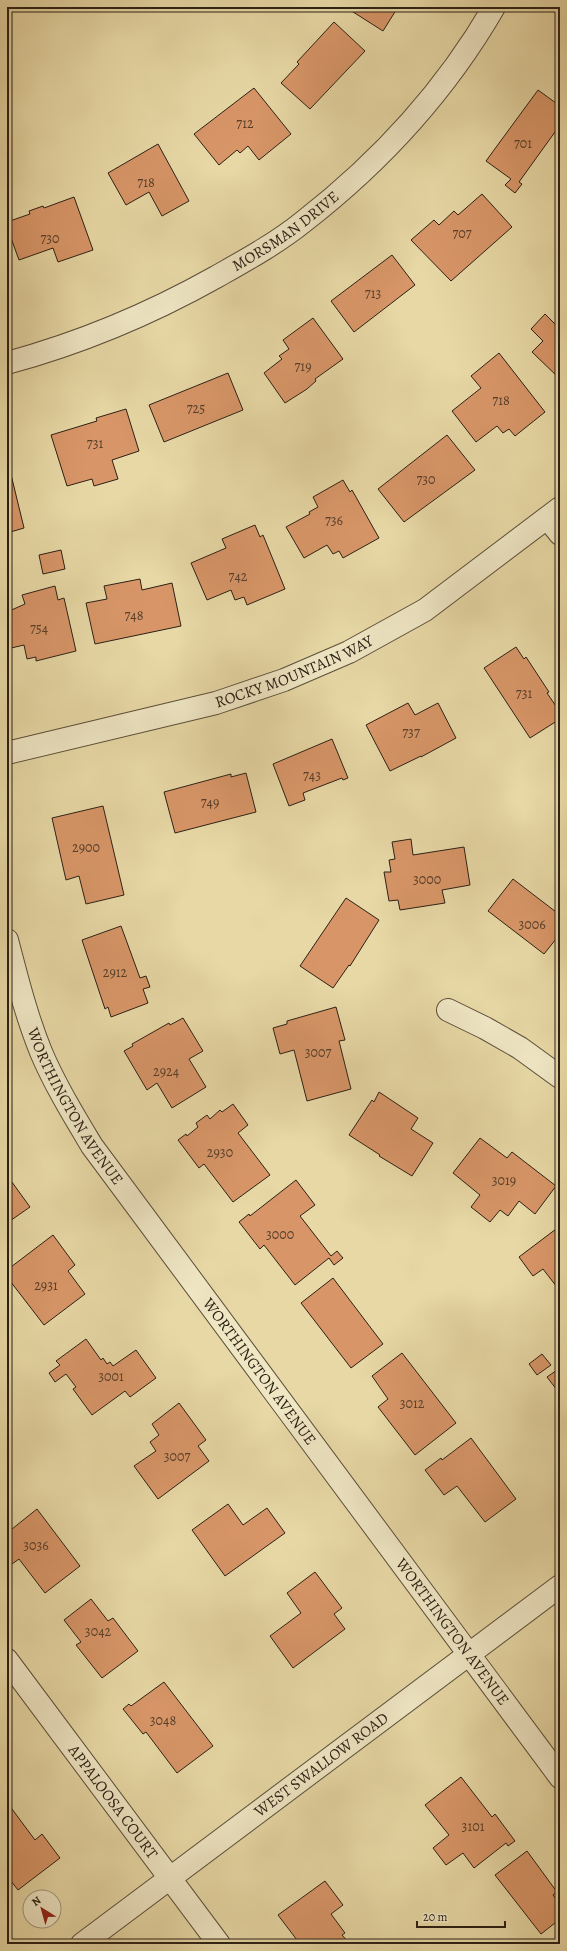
<svg xmlns="http://www.w3.org/2000/svg" width="567" height="1951" viewBox="0 0 567 1951" font-family="Alegreya,serif">
<style>
.building{fill:#d89668;stroke:#2c2015}
.lines{fill:none;stroke-linecap:round;stroke-linejoin:round}
.minor-casing{stroke:#5b4e39;stroke-width:24}
.minor{stroke:#efe6c4;stroke-width:22}
.labels{text-anchor:middle;dominant-baseline:central;stroke-width:3;stroke-linejoin:round;paint-order:stroke}
.number-label{font-size:14px;fill:#573e2a}
.street-label{font-size:16px;fill:#2c2015;stroke:#efe6c4}
</style>
<rect width="100%" height="100%" fill="#e7d8a5"/>
<filter id="stains"><feTurbulence type="fractalNoise" baseFrequency=".005" numOctaves="4"/><feColorMatrix values="0 0 0 0 .2 0 0 0 0 .09 0 0 0 0 .02 0 0 0 .5 -.17"/></filter>
<radialGradient id="worn" r=".72"><stop offset=".6" stop-color="#630" stop-opacity="0"/><stop offset="1" stop-color="#630" stop-opacity=".3"/></radialGradient>
<g class="building">
<path d="M352,7h46l-15,24 -33,-21z"/>
<path d="M334,22l31,29 -55,58 -29,-26 18,-19 -2,-2z"/>
<path d="M254,88l37,46 -32,26 -11,-14 -8,7 -3,-3 -18,15 -25,-31z"/>
<path d="M538,90l22,16v19l-41,57 3,2 -7,9 -10,-8 6,-6 -25,-18z"/>
<path d="M158,144l31,57 -27,15 -13,-24 -23,13 -18,-32z"/>
<path d="M482,194l30,33 -61,54 -40,-41 23,-20 5,5 15,-14 4,4z"/>
<path d="M74,197l19,53 -35,12 -5,-14 -34,12 -12,-33v-5l23,-8 -1,-3 14,-5 1,2z"/>
<path d="M392,255l23,30 -61,47 -23,-31z"/>
<path d="M545,314l13,13 2,-2v54l-28,-27 11,-11 -12,-12z"/>
<path d="M313,318l30,41 -28,20 1,2 -9,8 -22,14 -21,-30 18,-14 -3,-3 10,-7 -6,-9z"/>
<path d="M499,353l46,59 -30,24 -6,-7 -6,4 -6,-7 -21,16 -24,-31 29,-23 -10,-12z"/>
<path d="M228,373l15,37 -79,32 -15,-37z"/>
<path d="M126,409l13,42 -27,9 6,19 -24,7 -2,-7 -25,7 -16,-51 46,-14 -1,-3z"/>
<path d="M447,435l28,35 -71,52 -26,-33z"/>
<path d="M7,458l17,70 -17,5z"/>
<path d="M343,480l7,12 2,-2 27,48 -36,20 -4,-7 -6,3 -6,-9 -23,13 -18,-31 24,-13 -1,-2 9,-5 -5,-10z"/>
<path d="M255,525l5,12 3,-2 22,54 -38,16 -3,-8 -9,3 -4,-10 -24,10 -16,-37 35,-15 -4,-9z"/>
<path d="M61,550l4,19 -22,5 -4,-19z"/>
<path d="M140,579l2,11 30,-7 9,43 -86,18 -9,-41 21,-4 -3,-13z"/>
<path d="M55,586l3,14 6,-2 12,53 -40,10v-4l-9,2 -3,-14 -17,4v-37l18,-8 -3,-9z"/>
<path d="M516,647l8,12 2,-2 23,35 -2,1 13,19v7l-30,19 -46,-70z"/>
<path d="M408,703l7,12 23,-12 18,35 -35,19v-1l-31,15 -24,-46z"/>
<path d="M332,739l16,39 -5,2 -1,-2 -39,15 2,7 -16,6 -16,-42z"/>
<path d="M246,773l10,39 -81,21 -11,-41 67,-18v3z"/>
<path d="M103,806l21,89 -38,9 -7,-28 -13,4 -14,-62z"/>
<path d="M411,839l2,16 51,-8 6,38 -28,5 3,13 -45,7 -2,-10 -9,1 -5,-29h7l-2,-12 6,-1 -3,-17z"/>
<path d="M513,879l47,36v19l-16,20 -56,-43z"/>
<path d="M346,898l33,22 -29,46 -1,-1 -16,23 -33,-22z"/>
<path d="M121,926l19,52 6,-2 4,11 -7,2 5,14 -37,14 -3,-10 -3,2 -23,-69z"/>
<path d="M336,1007l9,33 -6,1 12,48 -44,12 -13,-51 -14,4 -7,-26 14,-4v-3z"/>
<path d="M183,1018l20,33 -14,8 17,28 -34,21 -15,-25 -10,7 -23,-39 9,-5 -1,-2 37,-21 1,2z"/>
<path d="M379,1092l39,26 -7,11 22,14 -21,33 -33,-20 1,-1 -31,-20 23,-35 2,2z"/>
<path d="M233,1104l15,21 -10,8 32,42 -37,27 -29,-38 -5,4 -21,-28 8,-6 1,2 11,-9 -2,-4 11,-8 3,4 10,-9 2,2z"/>
<path d="M480,1138l27,20 5,-6 44,34 -21,28 -16,-13 -11,15 -8,-6 -10,12 -19,-15 9,-12 -27,-22z"/>
<path d="M9,1178l21,29 -23,16v-44z"/>
<path d="M296,1180l19,25 -15,11 31,40 6,-5 6,7 -9,7 -5,-7 -34,27 -31,-40 -4,4 -21,-27 10,-8 1,2z"/>
<path d="M560,1226v65l-17,-22 -10,7 -14,-19z"/>
<path d="M53,1235l22,30 -7,6 17,23 -41,31 -37,-48v-7z"/>
<path d="M333,1278l50,66 -32,24 -50,-65z"/>
<path d="M86,1339l15,21 2,-2 4,6 3,-2 3,4 23,-16 20,28 -26,19 -5,-6 -33,24 -19,-26 3,-2 -10,-13 -11,8 -6,-9 11,-8 -4,-4z"/>
<path d="M402,1353l54,70 -41,32 -37,-48 10,-8 -16,-23z"/>
<path d="M542,1354l9,11 -14,10 -8,-11z"/>
<path d="M560,1368v26l-13,-17z"/>
<path d="M179,1403l27,37 -8,6 11,15 -51,38 -24,-33 22,-15 -6,-9 9,-7 -7,-11z"/>
<path d="M471,1438l45,61 -31,23 -28,-36 -13,9 -19,-25 16,-12 1,2z"/>
<path d="M228,1504l15,21 24,-17 18,25 -60,43 -33,-46z"/>
<path d="M37,1509l43,57 -35,27 -26,-34 -7,5 -5,-7v-24z"/>
<path d="M315,1572l27,36 -8,6 11,15 -52,39 -23,-32 31,-23 -14,-20z"/>
<path d="M91,1599l17,22 5,-3 25,33 -36,27 -26,-33 5,-3 -17,-22z"/>
<path d="M164,1682l49,64 -36,27 -31,-41 -3,2 -20,-25 6,-5 2,2z"/>
<path d="M461,1777l31,40 3,-3 20,27 -7,5 -2,-3 -32,25 -11,-15 -17,12 -13,-17 16,-13 -24,-30z"/>
<path d="M9,1805l26,35 7,-6 18,24 -42,32 -11,-14v-69z"/>
<path d="M527,1851l30,41 -4,3 7,9v15l-19,15 -46,-59z"/>
<path d="M325,1881l18,24 -12,9 14,19 -3,2 8,9h-50l-22,-29z"/>
</g>
<g class="lines">
<defs>
<g id="minor">
<path id="s1" d="M7,363c74,-20 143,-49 209,-86 30,-17 61,-34 87,-55 76,-59 143,-132 191,-215"/>
<path d="M548,519l12,15"/>
<path id="s2" d="M7,753l209,-50 68,-23 65,-28 76,-42 135,-102"/>
<path id="s3" d="M7,940c10,38 19,75 34,112 14,33 33,64 51,94l468,631"/>
<path d="M448,1010l37,18 35,20 40,29"/>
<path id="s4" d="M7,1660l212,284"/>
<path id="s5" d="M82,1944l478,-358"/>
</g>
</defs>
<use href="#minor" class="minor-casing"/>
<use href="#minor" class="minor"/>
</g>
<g class="labels">
<g class="number-label">
<text x="245" y="123">712</text>
<text x="523" y="143">701</text>
<text x="146" y="182">718</text>
<text x="462" y="233">707</text>
<text x="50" y="238">730</text>
<text x="373" y="293">713</text>
<text x="303" y="366">719</text>
<text x="501" y="400">718</text>
<text x="196" y="408">725</text>
<text x="95" y="443">731</text>
<text x="426" y="479">730</text>
<text x="334" y="520">736</text>
<text x="238" y="576">742</text>
<text x="134" y="615">748</text>
<text x="39" y="628">754</text>
<text x="524" y="693">731</text>
<text x="411" y="732">737</text>
<text x="312" y="775">743</text>
<text x="210" y="802">749</text>
<text x="86" y="847">2900</text>
<text x="427" y="879">3000</text>
<text x="532" y="924">3006</text>
<text x="115" y="972">2912</text>
<text x="318" y="1052">3007</text>
<text x="166" y="1071">2924</text>
<text x="220" y="1152">2930</text>
<text x="504" y="1180">3019</text>
<text x="280" y="1234">3000</text>
<text x="46" y="1285">2931</text>
<text x="111" y="1376">3001</text>
<text x="412" y="1403">3012</text>
<text x="177" y="1456">3007</text>
<text x="36" y="1545">3036</text>
<text x="98" y="1631">3042</text>
<text x="163" y="1720">3048</text>
<text x="473" y="1826">3101</text>
</g>
<g class="street-label">
<text stroke="none"><textPath href="#s1" startOffset="310">MORSMAN DRIVE</textPath></text>
<text stroke="none"><textPath href="#s2" startOffset="299">ROCKY MOUNTAIN WAY</textPath></text>
<text stroke="none"><textPath href="#s3" startOffset="181">WORTHINGTON AVENUE</textPath></text>
<text stroke="none"><textPath href="#s3" startOffset="505">WORTHINGTON AVENUE</textPath></text>
<text stroke="none"><textPath href="#s3" startOffset="829">WORTHINGTON AVENUE</textPath></text>
<text stroke="none"><textPath href="#s5" startOffset="299">WEST SWALLOW ROAD</textPath></text>
<text stroke="none"><textPath href="#s4" startOffset="177">APPALOOSA COURT</textPath></text>
</g>
</g>
<rect width="567" height="1951" fill="none" stroke="#e7d8a5" stroke-width="24"/>
<rect x="8" y="8" width="551" height="1935" fill="none" stroke="#2c2015" stroke-width="2"/>
<rect x="12" y="12" width="543" height="1927" fill="none" stroke="#2c2015"/>
<g transform="translate(42 1909) rotate(323)"><circle r="19" fill="#efe6c4" stroke="#a1977e"/>
<path d="M0-3L7 15L0 10L-7 15Z" fill="#8f2418"/>
<text y="-6" font-size="11" font-weight="bold" text-anchor="middle" fill="#2c2015">N</text>
</g>
<path d="M417 1921v6h88v-6" fill="none" stroke="#2c2015" stroke-width="2"/>
<text x="423" y="1921" font-size="12" fill="#2c2015" stroke="#efe6c4" stroke-width="3" paint-order="stroke">20 m</text>
<rect width="100%" height="100%" filter="url(#stains)"/>
<rect width="100%" height="100%" fill="url(#worn)"/>
</svg>
